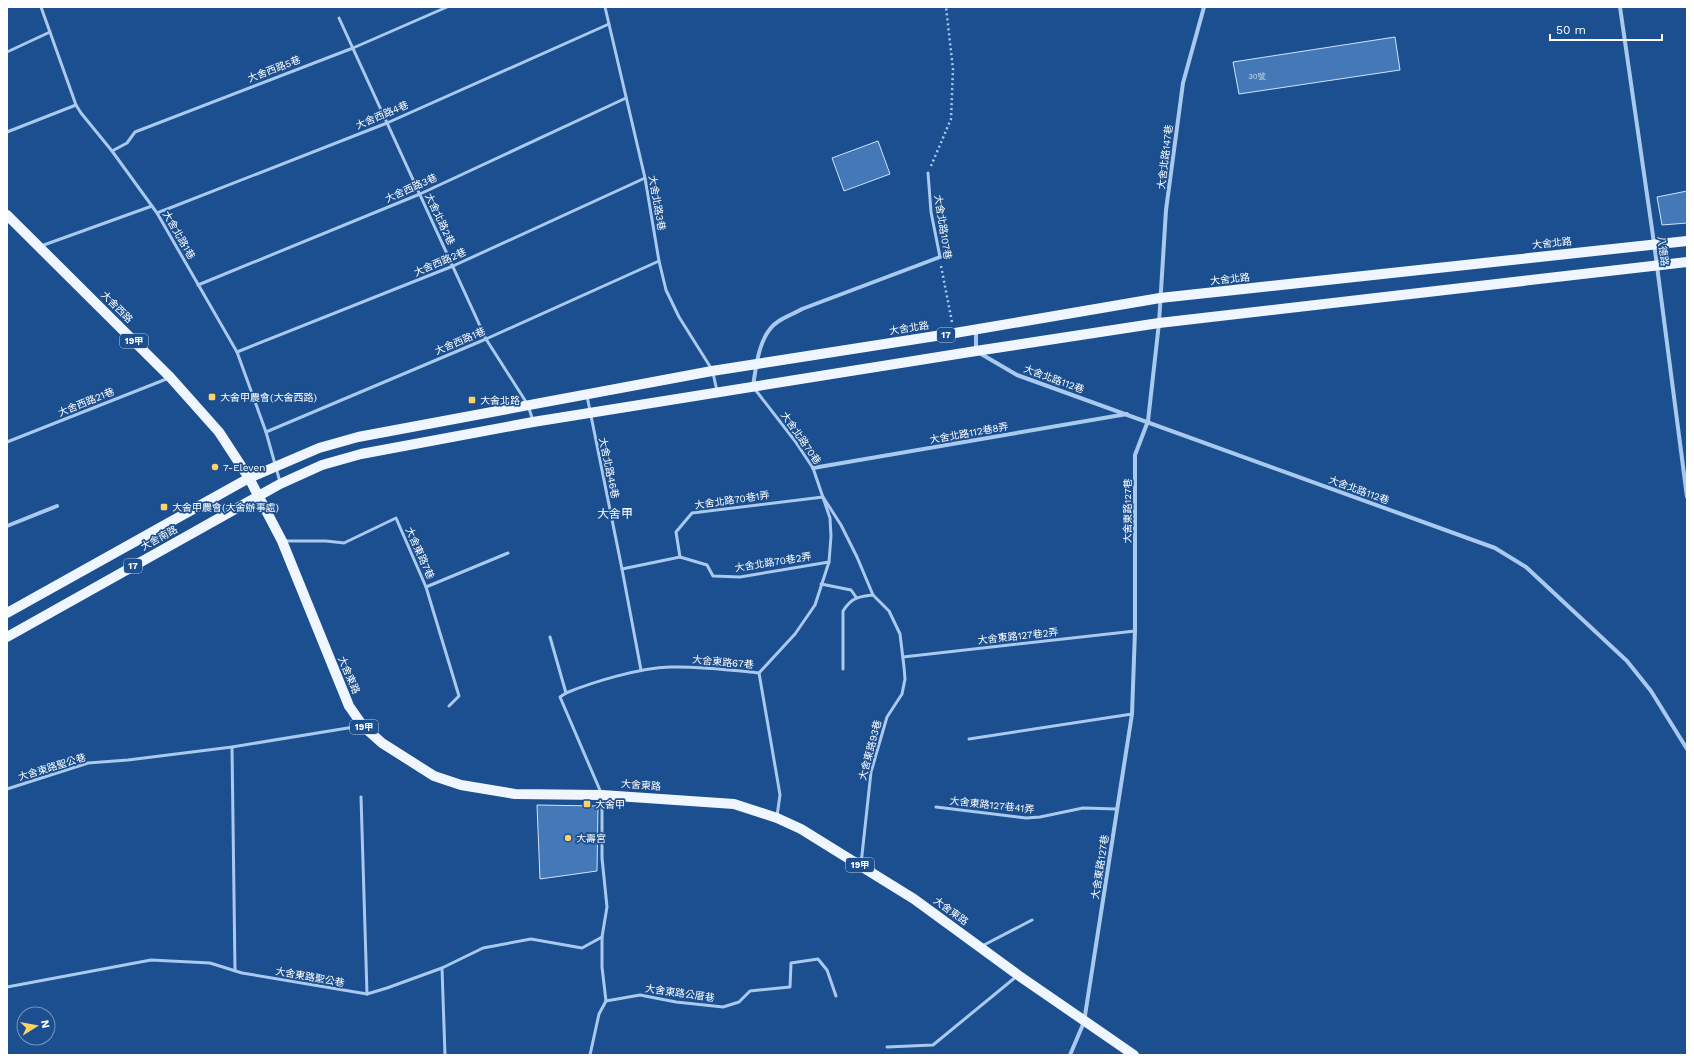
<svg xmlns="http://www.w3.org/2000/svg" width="1694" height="1062" viewBox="0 0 1694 1062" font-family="'Work Sans','Noto Sans TC',sans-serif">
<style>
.building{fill:#4478b7;stroke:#cfe3fa}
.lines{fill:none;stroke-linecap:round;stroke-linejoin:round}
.path{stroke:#a9c9ee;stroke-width:2.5;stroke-dasharray:2 3;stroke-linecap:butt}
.service{stroke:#a9c9ee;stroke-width:3}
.minor{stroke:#a9c9ee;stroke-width:4}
.primary{stroke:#f0f6ff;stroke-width:10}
.poi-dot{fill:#ffd166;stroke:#1b4f8f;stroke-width:1.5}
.labels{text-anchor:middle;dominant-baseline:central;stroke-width:3.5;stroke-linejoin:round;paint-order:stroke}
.number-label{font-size:8px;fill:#d0dded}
.shield{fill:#1b4f8f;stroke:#bbcadd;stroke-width:1}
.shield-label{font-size:9px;font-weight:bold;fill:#fff}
.street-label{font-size:10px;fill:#fff;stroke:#1b4f8f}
.poi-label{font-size:10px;fill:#fff;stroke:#1b4f8f;text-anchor:start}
.quarter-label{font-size:12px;fill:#fff;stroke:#1b4f8f}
</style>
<rect width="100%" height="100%" fill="#1b4f8f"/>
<g class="building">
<path d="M1395,37l5,33 -161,24 -6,-32z"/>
<path d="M878,141l12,33 -46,17 -12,-33z"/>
<path d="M1687,191v32l-25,2 -5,-28z"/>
<path d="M537,805l61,1 -1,65 -57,8z"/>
</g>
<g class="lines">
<g class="path">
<path d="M931,166l20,-47 2,-50 -7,-62"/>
<path d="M941,266l11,56"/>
</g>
<g class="service">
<path d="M41,7l35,98 5,8 31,38 45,62 80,139 29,80 14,50"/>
<path d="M605,7l40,171 14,83 7,29 13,27 32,51"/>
<path d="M339,18l147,321 42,66 5,16"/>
<path d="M7,52l43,-20"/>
<path d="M7,132l69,-27"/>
<path d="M112,151l15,-8 8,-11 218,-84 94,-41"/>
<path d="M928,173l3,39 9,45"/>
<path d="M157,213l230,-90 222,-99"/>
<path d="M41,246l111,-40"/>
<path d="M198,285l222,-91 206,-96"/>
<path d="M237,352l216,-86 192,-88"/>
<path d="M713,373l4,18"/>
<path d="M754,388l41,53 18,27 17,50 1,18 -2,26 -14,43 -20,29 -36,39"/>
<path d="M587,396l35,173 58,-12 27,8 6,11 27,1 89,-15"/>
<path d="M266,432l220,-93 173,-78"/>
<path d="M7,442l162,-64"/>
<path d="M283,541h43l18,2 52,-25 30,69 33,109 -10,10"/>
<path d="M680,557l-4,-25 16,-19 131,-16 18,28 16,32 16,38 16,16 11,23 4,33 1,12 -3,15 -15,23 -16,55 -10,92"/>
<path d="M622,569l19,101"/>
<path d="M821,584l30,6 5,7"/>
<path d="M426,587l82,-34"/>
<path d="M550,637l16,56 -6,4 42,98v63l5,49 -5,30v30l4,34"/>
<path d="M903,657l232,-26"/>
<path d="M843,669v-58c9,-14 15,-14 30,-16"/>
<path d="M759,673l19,110 2,12 -3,21"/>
<path d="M566,693c29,-12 74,-25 104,-26 30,-1 60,3 89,6"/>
<path d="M969,739l163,-25"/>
<path d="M232,747l3,224"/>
<path d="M7,789l81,-26 40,-3 104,-13 128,-21"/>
<path d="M361,797l6,197"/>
<path d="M936,807l90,11 14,-1 43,-9 34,1"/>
<path d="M982,946l50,-26"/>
<path d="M442,968l3,87"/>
<path d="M7,987l144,-27 59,3 32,10 125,21 20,-6 55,-20 41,-20 48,-9 51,9 20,-11"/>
<path d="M606,1001l34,-6 36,7 47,5 16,-5 11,-11 40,-4 1,-24 27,-4 9,11 9,26"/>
<path d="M887,1047l46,-2 84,-69"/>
<path d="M590,1055l9,-41 7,-13"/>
</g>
<g class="minor">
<path d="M1620,7l34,236 33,254"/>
<path d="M976,330v21l41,24 478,173 31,19 101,94 24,30 36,58"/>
<path d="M753,386c3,-18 5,-42 17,-57 7,-10 22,-14 32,-20l138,-52"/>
<path d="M813,468l314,-54"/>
<path d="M7,526l50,-20"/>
<path d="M1070,1055l14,-33 48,-308 3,-83v-176l13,-34 11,-98 7,-113 17,-127 21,-76"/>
</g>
<g class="primary">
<path d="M7,215l163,162 49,55 30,46 33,63 67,165 14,20 19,17 52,33 27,9 54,9 87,1 132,9 43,14 24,11 113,70 104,76 116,80"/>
<path d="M7,613l242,-135 70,-30 39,-11 354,-66 243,-38 205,-35 527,-57"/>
<path d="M7,637l273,-153 42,-19 39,-11 172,-32 443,-71 183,-28 528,-61"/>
</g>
</g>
<g class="poi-dot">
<rect x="208" y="393" width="8" height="8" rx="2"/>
<rect x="468" y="396" width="8" height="8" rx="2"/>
<circle cx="215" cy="467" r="4"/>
<rect x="160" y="503" width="8" height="8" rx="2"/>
<rect x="583" y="800" width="8" height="8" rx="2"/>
<circle cx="568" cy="838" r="4"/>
</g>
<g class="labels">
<g class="number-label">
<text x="1257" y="76">30號</text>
</g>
<g class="shield">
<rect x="937" y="328" width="18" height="14" rx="3"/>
<rect x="120" y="334" width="28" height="14" rx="3"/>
<rect x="124" y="559" width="18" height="14" rx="3"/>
<rect x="350" y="720" width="28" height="14" rx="3"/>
<rect x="846" y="858" width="28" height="14" rx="3"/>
</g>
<g class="shield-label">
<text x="946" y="335">17</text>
<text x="134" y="341">19甲</text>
<text x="133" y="566">17</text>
<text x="364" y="727">19甲</text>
<text x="860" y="865">19甲</text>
</g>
<g class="street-label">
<text transform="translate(274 69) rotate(-21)">大舍西路5巷</text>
<text transform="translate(382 115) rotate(-23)">大舍西路4巷</text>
<text transform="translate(1165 157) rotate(-83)">大舍北路147巷</text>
<text transform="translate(411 188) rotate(-24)">大舍西路3巷</text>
<text transform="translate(657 203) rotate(80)">大舍北路3巷</text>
<text transform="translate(440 219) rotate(65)">大舍北路2巷</text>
<text transform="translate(943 227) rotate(81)">大舍北路107巷</text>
<text transform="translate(179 235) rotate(60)">大舍北路1巷</text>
<text transform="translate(1552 243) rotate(-6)">大舍北路</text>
<text transform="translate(1663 251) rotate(83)">八德路</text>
<text transform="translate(440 262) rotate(-23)">大舍西路2巷</text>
<text transform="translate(1230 279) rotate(-6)">大舍北路</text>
<text transform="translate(117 307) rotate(45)">大舍西路</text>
<text transform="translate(909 328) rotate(-9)">大舍北路</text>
<text transform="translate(460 341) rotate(-23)">大舍西路1巷</text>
<text transform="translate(1054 379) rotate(20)">大舍北路112巷</text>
<text transform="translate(86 402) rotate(-22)">大舍西路21巷</text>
<text transform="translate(969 433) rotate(-10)">大舍北路112巷8弄</text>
<text transform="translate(801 438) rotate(55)">大舍北路70巷</text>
<text transform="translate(609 468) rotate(78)">大舍北路46巷</text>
<text transform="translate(1359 490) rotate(20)">大舍北路112巷</text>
<text transform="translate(732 500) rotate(-8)">大舍北路70巷1弄</text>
<text transform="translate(1127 511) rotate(-90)">大舍東路127巷</text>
<text transform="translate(159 538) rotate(-29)">大舍南路</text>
<text transform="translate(420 553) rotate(66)">大舍東路7巷</text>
<text transform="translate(773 562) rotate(-9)">大舍北路70巷2弄</text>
<text transform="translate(1018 636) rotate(-6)">大舍東路127巷2弄</text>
<text transform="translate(723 662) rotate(5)">大舍東路67巷</text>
<text transform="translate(349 675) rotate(67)">大舍東路</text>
<text transform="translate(870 750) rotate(-75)">大舍東路93巷</text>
<text transform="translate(52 767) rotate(-17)">大舍東路聖公巷</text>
<text transform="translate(641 785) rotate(4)">大舍東路</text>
<text transform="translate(992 805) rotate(6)">大舍東路127巷41弄</text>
<text transform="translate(1100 867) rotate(-81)">大舍東路127巷</text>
<text transform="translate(951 911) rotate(36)">大舍東路</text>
<text transform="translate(310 977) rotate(10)">大舍東路聖公巷</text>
<text transform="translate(680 993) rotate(8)">大舍東路公厝巷</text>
</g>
<g class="poi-label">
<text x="220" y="397">大舍甲農會(大舍西路)</text>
<text x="480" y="400">大舍北路</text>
<text x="223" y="467">7-Eleven</text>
<text x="172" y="507">大舍甲農會(大舍辦事處)</text>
<text x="595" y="804">大舍甲</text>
<text x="576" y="838">大壽宮</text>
</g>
<g class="quarter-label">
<text x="615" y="514">大舍甲</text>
</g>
</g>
<rect width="1694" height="1062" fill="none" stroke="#ffffff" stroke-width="16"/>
<g transform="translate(36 1026) rotate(79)"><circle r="19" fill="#1b4f8f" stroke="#7695bc"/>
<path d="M0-3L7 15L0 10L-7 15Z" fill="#ffd166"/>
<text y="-6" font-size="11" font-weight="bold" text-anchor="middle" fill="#ffffff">N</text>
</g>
<path d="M1550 34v6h112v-6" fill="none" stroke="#ffffff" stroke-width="2"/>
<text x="1556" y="34" font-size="12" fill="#ffffff" stroke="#1b4f8f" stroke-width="3" paint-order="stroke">50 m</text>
</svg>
